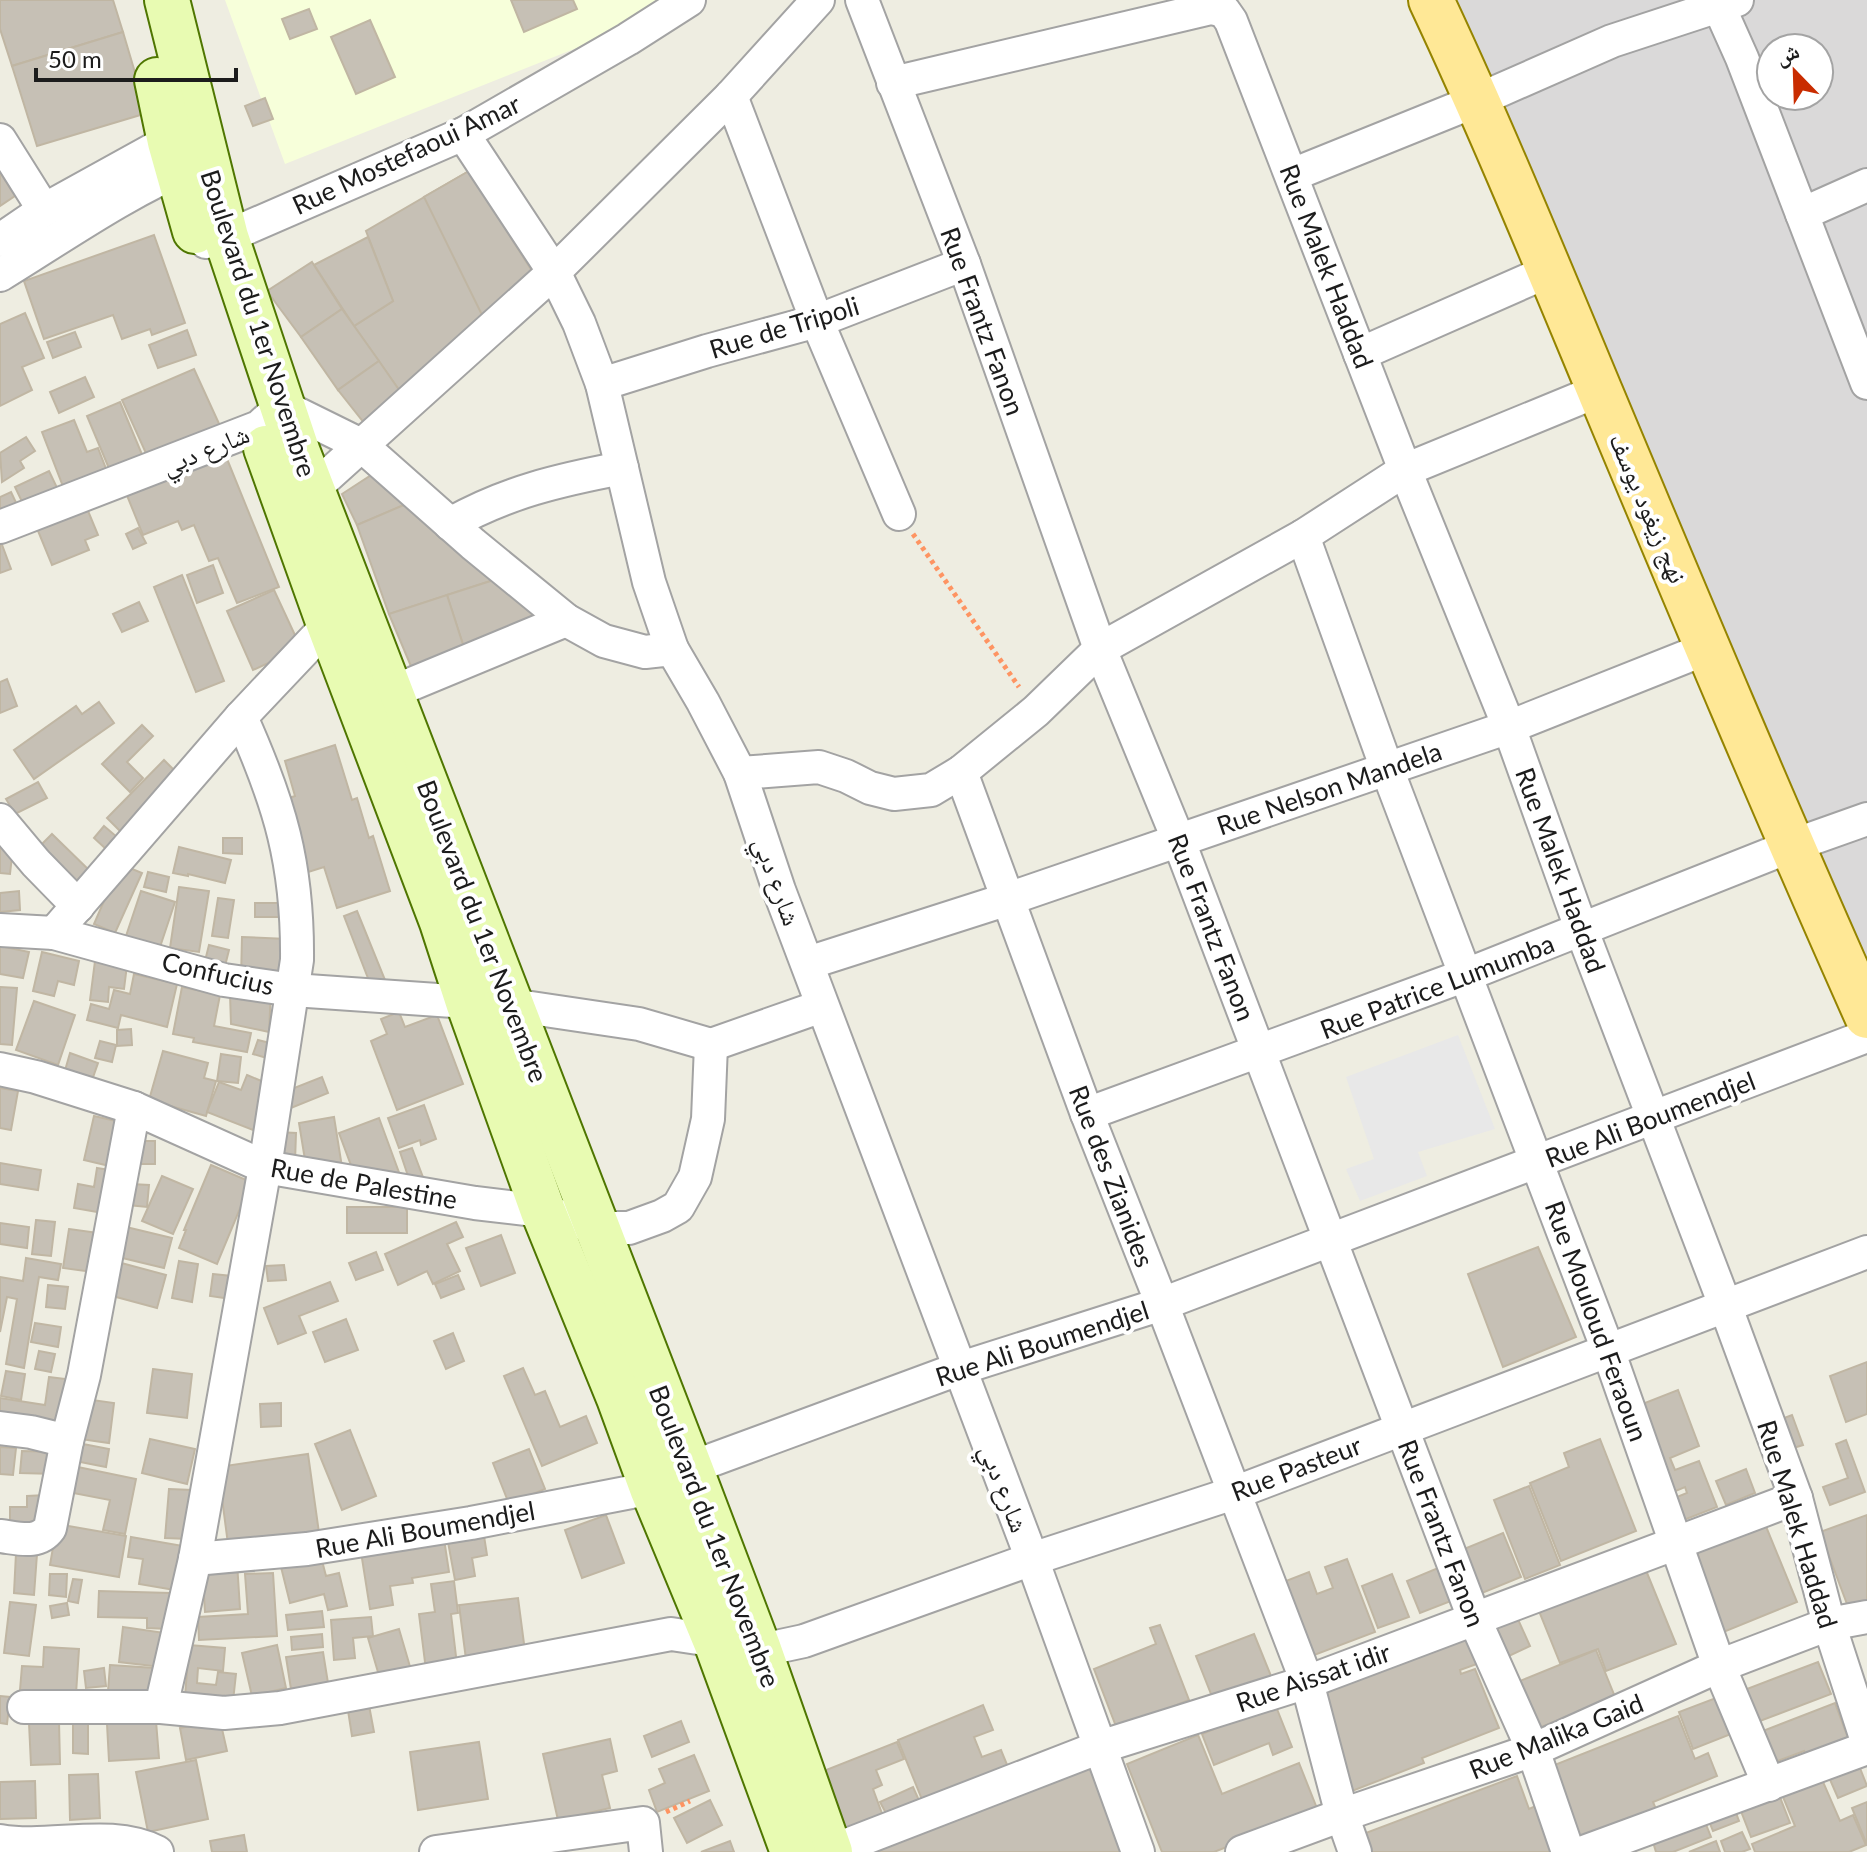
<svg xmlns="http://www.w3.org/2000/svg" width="1867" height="1852" viewBox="0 0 1867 1852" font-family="Lato,'Noto Naskh Arabic',sans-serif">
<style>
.residential{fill:#dad9d9;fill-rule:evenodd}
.education{fill:#f7ffda}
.parking{fill:#e8e8e8}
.building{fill:#c6c0b5;stroke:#c0b6a3;stroke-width:2}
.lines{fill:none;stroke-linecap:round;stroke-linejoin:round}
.minor-casing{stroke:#a3a3a3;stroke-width:36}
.secondary-casing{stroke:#4f7601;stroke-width:48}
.primary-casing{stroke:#958400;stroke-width:48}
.path{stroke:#fe9462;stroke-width:5;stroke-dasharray:4 4;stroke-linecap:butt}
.minor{stroke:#fff;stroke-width:32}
.secondary{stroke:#e8fbb2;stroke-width:44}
.primary{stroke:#ffe896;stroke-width:44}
.labels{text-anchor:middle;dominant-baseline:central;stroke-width:8;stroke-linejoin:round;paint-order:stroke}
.street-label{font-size:26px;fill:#1c1c1c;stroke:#fff}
</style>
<rect width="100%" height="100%" fill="#eeede1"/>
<path class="residential" d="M1445,0h422v997zM1771,48h48v48h-48z"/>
<path class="education" d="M225,0h452l-30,20 -362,144z"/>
<path class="parking" d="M1458,1035l37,94 -77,23 9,24 -67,25 -14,-32 28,-10 -28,-82z"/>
<g class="building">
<path d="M0,0h113l10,32 -111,34 -12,-37z"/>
<path d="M511,0h62l4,9 -53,23z"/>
<path d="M309,9l8,20 -27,10 -8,-20z"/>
<path d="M370,20l25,57 -39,17 -25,-57z"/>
<path d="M123,32l24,81 -110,33 -25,-80z"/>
<path d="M265,98l8,21 -20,7 -8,-20z"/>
<path d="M469,171l68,108 -131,121 -52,-74 39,-25 -27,-70z"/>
<path d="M469,171l68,108 -50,46 -63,-128z"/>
<path d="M0,172l15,24 -15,10z"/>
<path d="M154,235l31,88 -33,12 -2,-6 -28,10 -9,-24 -69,24 -20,-58z"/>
<path d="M368,237l25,64 -39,25 -40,-61z"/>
<path d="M312,262l30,47 -41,28 -34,-46z"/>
<path d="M342,309l37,52 -41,29 -37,-53z"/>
<path d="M25,313l19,45 -22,9 10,23 -32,16v-82z"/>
<path d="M187,330l9,25 -38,13 -9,-23z"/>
<path d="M75,332l6,15 -28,11 -6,-16z"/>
<path d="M379,361l27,39 -37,29 -31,-39z"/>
<path d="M194,369l27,59 -72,32 -27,-60z"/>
<path d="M85,377l9,20 -35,16 -9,-21z"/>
<path d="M120,402l26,62 -33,14 -26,-62z"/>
<path d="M74,420l13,32 11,-4 10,26 -44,15 -22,-57z"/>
<path d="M26,437l9,14 -15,10 4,7 -22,14 -2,-29z"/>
<path d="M225,454l54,133 -42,16 -19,-45 -9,3 -15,-36 -12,5 -4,-9 -35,14 -17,-42z"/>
<path d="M382,468l36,31 -61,26 -15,-31z"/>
<path d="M49,471l10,21 -34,16 -10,-21z"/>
<path d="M11,492l8,17 -19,9v-21z"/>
<path d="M418,499l82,79 -111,36 -32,-89z"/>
<path d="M86,506l12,29 -13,5 4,10 -37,15 -16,-39z"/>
<path d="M138,528l8,15 -13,6 -7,-15z"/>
<path d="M1,542l10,27 -11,4v-30z"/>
<path d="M213,565l10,28 -26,10 -10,-28z"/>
<path d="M182,575l42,106 -28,11 -42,-105z"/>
<path d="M500,578l49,46 -82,33 -20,-62z"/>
<path d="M274,590l27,58 -48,22 -26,-59z"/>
<path d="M447,595l20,62 -54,14 -24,-57z"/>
<path d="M139,602l9,19 -26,11 -9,-18z"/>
<path d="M7,679l10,27 -17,7v-31z"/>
<path d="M99,702l15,21 -80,56 -20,-29 62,-44 6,8z"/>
<path d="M142,725l11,11 -26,26 16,16 -13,14 -28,-28z"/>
<path d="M335,745l17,55 5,-2 12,40 4,-2 17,55 -53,17 -13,-41 -19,6 -25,-72 15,-5 -10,-35z"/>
<path d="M164,760l15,15 -57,58 -15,-15z"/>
<path d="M38,782l9,16 -32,16 -9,-15z"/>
<path d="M104,826l13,11 -11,12 -12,-11z"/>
<path d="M52,834l38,37 -16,17 -39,-37z"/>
<path d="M223,838h19v16l-19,-1z"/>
<path d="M0,846l13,1 -3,27 -10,-1z"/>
<path d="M179,847l52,13 -6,23 -37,-9v2l-15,-3z"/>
<path d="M120,864l22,9 -27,60 -21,-9z"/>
<path d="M148,872l21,5 -3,15 -22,-5z"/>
<path d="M179,887l30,4 -10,61 -29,-4z"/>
<path d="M19,891l1,19 -20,2v-19z"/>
<path d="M141,891l34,11 -16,48 -34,-11z"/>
<path d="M218,898l16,2 -6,38 -16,-2z"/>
<rect x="255" y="903" width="33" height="14"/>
<path d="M357,911l28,69 -14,6 -27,-70z"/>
<path d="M242,937l45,2 -1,41 -45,-1z"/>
<path d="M209,945l20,5 -5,20 -20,-5z"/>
<path d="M0,946l29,6 -6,26 -23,-4z"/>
<path d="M42,952l37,9 -5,24 -16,-4 -4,15 -21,-5z"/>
<path d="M95,961l32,4 -3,24 -15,-2 -1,15 -18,-2z"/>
<path d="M134,974l43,10 -10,43 -46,-12 -3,13 -31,-8 4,-16 18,5 5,-19 16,4z"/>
<path d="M0,987l17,1 -5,57 -12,-1z"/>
<path d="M182,987l38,8 -6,31 37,7 -4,19 -54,-10 1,-4 -21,-4z"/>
<path d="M271,991l-2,41 -38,-8 -1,-30z"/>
<path d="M34,1001l41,14 -17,50 -42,-15z"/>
<path d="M399,1012l6,15 32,-12 26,69 -66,26 -26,-69 16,-7 -6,-15z"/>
<path d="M131,1029l1,16 -15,1v-16z"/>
<path d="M258,1040l16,4 -4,15 -17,-5z"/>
<path d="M100,1041l16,4 -4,17 -17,-4z"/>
<path d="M163,1051l45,12 -4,15 12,3 -10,35 -57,-16z"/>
<path d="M70,1053l28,10 -7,20 -27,-9z"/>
<path d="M221,1054l20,3 -3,26 -21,-2z"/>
<path d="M247,1075l24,10 -18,45 -46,-18 12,-30 22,8z"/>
<path d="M322,1077l6,16 -37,15 -7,-16z"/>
<path d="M0,1088l18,3 -7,39 -11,-2z"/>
<path d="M424,1105l12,34 -15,6 -1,-5 -21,8 -11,-30z"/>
<path d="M94,1116l35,8 -11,44 -34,-8z"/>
<path d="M334,1117l8,50 -36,-1 -7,-43z"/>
<path d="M379,1118l22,60 -46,-2 -16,-43z"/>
<path d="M277,1132l19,1 -1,29h-18z"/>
<rect x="134" y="1141" width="21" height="23"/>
<path d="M412,1148l12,32 -13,5 -11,-33z"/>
<path d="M0,1163l41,7 -3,20 -38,-6z"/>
<path d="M211,1165l40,17 -34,82 -38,-16 7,-18h-2z"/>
<path d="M97,1168l20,3 -8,43 -35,-6 4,-24 16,3z"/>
<path d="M162,1176l31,13 -20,45 -31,-13z"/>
<path d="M131,1184l18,1 -2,22 -19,-2z"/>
<rect x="347" y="1207" width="60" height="26"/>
<path d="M36,1220l19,2 -4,34 -19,-2z"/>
<path d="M456,1222l7,15 -16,7 13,27 -27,13 -6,-13 -29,14 -13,-31z"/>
<path d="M0,1223l29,4 -2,21 -27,-4z"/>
<path d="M122,1226l50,12 -8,30 -50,-12z"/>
<path d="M69,1229l37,5 -6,39 -37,-5z"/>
<path d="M501,1235l14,38 -34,13 -15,-38z"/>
<path d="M1538,1247l38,90 -73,30 -35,-93z"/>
<path d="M376,1252l7,18 -27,10 -7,-17z"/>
<path d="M26,1258l35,6 -3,16 -19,-3 -15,91 -18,-4 11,-65 -10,-2 -7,35v-55l23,4z"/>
<path d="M114,1261l52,14 -9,33 -52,-14z"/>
<path d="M179,1261l19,3 -6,38 -20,-4z"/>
<path d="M284,1265l2,15 -18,1 -2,-15z"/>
<path d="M213,1274l28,3 -3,23 -28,-4z"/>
<path d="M458,1275l6,14 -23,9 -6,-14z"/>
<path d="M330,1282l8,19 -39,15 7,17 -28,11 -14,-36z"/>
<path d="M48,1285l20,2 -3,22 -19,-2z"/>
<path d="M346,1319l12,31 -33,12 -12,-30z"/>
<path d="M35,1323l26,4 -3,20 -27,-5z"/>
<path d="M453,1333l11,28 -18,8 -12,-28z"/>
<path d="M39,1351l16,3 -4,18 -16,-3z"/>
<path d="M1867,1362v52l-21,8 -16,-46z"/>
<path d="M523,1368l12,27 10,-4 15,36 26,-11 11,27 -55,23 -38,-90z"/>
<path d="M153,1369l39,5 -5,44 -40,-5z"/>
<path d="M6,1371l19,3 -4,26 -20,-4z"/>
<path d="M49,1377l25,3 -7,53 -67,-10v-25l45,7z"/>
<path d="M1678,1390l21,56 -29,12 5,12 24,-9 18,46 -41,16 -9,-22 20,-8 -2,-6 -19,8 -34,-87z"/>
<path d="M85,1399l29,4 -5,40 -29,-4z"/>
<path d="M281,1403v23l-20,1 -1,-23z"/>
<path d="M1792,1415l11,30 -13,4 -11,-29z"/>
<path d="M350,1430l26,66 -34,14 -27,-66z"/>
<path d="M150,1439l45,10 -8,35 -45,-11z"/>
<path d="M1600,1439l36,92 -75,30 -31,-78 39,-16 -5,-14z"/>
<path d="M1846,1440l19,52 -35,13 -7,-18 25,-9 -12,-34z"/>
<path d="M78,1443l31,6 -3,18 -31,-6z"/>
<path d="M0,1447l16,1 -3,27 -13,-1z"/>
<path d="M529,1449l16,40 -36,15 -16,-41z"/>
<path d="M22,1451l35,1 -1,22 -36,-1z"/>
<path d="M308,1454l12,86 -91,12 -11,-85z"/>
<path d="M73,1466l63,13 -11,55 -22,-4 7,-30 -42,-8z"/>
<path d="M1746,1469l9,24 -29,12 -10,-24z"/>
<path d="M1529,1486l31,79 -35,14 -31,-79z"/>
<path d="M169,1489l23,1 -3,49 -24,-1z"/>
<path d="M46,1495v37h-36v-25h17v-11z"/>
<path d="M606,1515l18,48 -42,15 -17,-48z"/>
<path d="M1867,1515v90l-17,7 -30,-80z"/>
<path d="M57,1524l69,12 -7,41 -69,-12z"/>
<path d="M1765,1524l32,78 -76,31 -32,-77z"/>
<path d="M1503,1533l18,44 -39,16 -18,-44z"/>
<path d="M484,1536l3,19 -15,3 3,18 -20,4 -7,-38z"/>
<path d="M131,1537l52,9 -8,44 -36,-6 4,-25 -15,-2z"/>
<path d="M444,1539l5,33 -37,6 1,5 -23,3 3,19 -23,4 -9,-57z"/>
<path d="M16,1553l21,1 -3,41 -20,-2z"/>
<path d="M320,1553l6,23 13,-3 8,33 -19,4 -4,-16 -34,9 -10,-40z"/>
<path d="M1347,1559l28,73 -74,28 -28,-74 36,-14 8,22 16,-6 -8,-21z"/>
<path d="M237,1562l3,47 -35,3 -3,-47z"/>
<path d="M1438,1568l13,33 -31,12 -13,-32z"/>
<path d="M1645,1568l31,76 -70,27 -8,-22 -38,14 -21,-52z"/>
<path d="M273,1573l4,63 -78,4 -1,-23 50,-3 -3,-40z"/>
<path d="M50,1574h17l-1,23 -17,-2z"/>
<path d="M1392,1574l17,43 -31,11 -16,-42z"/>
<path d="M73,1579l9,1 -4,23 -10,-2z"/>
<path d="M454,1581l4,32 -7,1 6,51 -31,5 -7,-56 16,-2 -4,-28z"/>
<path d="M99,1591l71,2 -1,36 -22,-1v-10l-49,-1z"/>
<path d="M518,1598l8,61 -59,8 -8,-62z"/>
<path d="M10,1602l26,3 -7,51 -25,-3z"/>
<path d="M67,1603l2,12 -17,3 -2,-12z"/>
<path d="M322,1611l2,16 -36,3 -2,-15z"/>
<path d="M1516,1615l14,31 -21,10 -14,-32z"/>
<path d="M371,1617l2,19 -20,2 2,20 -21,2 -3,-40z"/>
<path d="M1160,1625l29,75 -72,29 -23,-60 62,-25 -6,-16z"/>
<path d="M123,1627l42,6 -4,34 -42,-5z"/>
<path d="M399,1629l12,41 -31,9 -12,-41z"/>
<path d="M322,1634l1,13 -31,3 -1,-13z"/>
<path d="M1254,1634l17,42 -58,23 -17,-43z"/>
<path d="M1467,1636l10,28 -17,6 1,4 14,-5 24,59 -77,30 2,5 -72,28 -37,-96z"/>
<path d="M189,1645l36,3 -2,23 -25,-3 -1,15 19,2 2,-13 18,2 -3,27 -48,-4z"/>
<path d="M277,1645l9,43 -34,8 -10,-43z"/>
<path d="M44,1647l35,2 -3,45 -56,-4 2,-24 21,1z"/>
<path d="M1596,1650l19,47 -81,33 -19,-47z"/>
<path d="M323,1652l5,31 -37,6 -5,-32z"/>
<path d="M1818,1662l13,32 -79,30 -13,-32z"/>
<path d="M110,1665l45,3 -2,26 -45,-3z"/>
<path d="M104,1668l2,18 -20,2 -2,-17z"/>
<path d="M0,1696l10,1 -3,27 -7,-1z"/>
<path d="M1716,1698l15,36 -38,15 -14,-37z"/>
<path d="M368,1700l6,32 -22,4 -5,-32z"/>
<path d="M1835,1703l14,38 -43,16 -2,-6 -37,14 -12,-31z"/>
<path d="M1275,1704l17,43 -19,8 -4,-12 -55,22 -12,-31z"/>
<path d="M983,1705l10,25 -19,7 8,20 19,-7 9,22 -85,35 -27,-67z"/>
<path d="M1678,1716l17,43 13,-6 9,23 -64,26 5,12 -29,12 -4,-7 -45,18 -28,-71z"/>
<path d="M220,1720l7,31 -41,9 -6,-32z"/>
<path d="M73,1721h15v33l-15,-1z"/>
<path d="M156,1721l3,37 -50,3 -2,-37z"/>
<path d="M681,1721l8,21 -37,15 -8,-21z"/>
<path d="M59,1722l1,42 -29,1 -2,-42z"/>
<path d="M1198,1735l24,59 77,-31 19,48 -104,41h-52l-35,-88z"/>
<path d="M610,1739l7,32 -15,4 8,33 -52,12 -15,-66z"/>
<path d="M479,1742l9,57 -70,11 -8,-58z"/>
<path d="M897,1742l7,17 -28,11 6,15 -9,4 11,30 -38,15 -25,-62z"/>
<path d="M694,1755l15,36 -52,21 -8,-22 16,-7 -6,-14z"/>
<path d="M196,1760l12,59 -60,13 -12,-60z"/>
<path d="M1858,1763l9,23 -29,12 -10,-23z"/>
<path d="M1096,1764l33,88h-263z"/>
<path d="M98,1774l2,44 -30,2 -1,-45z"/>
<path d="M1820,1775l20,46 13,-6 13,30 -17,7h-94l-3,-8 43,-18 -14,-34z"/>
<path d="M1517,1776l12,33 9,-4 18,47h-186l-7,-18z"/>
<path d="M35,1781l1,37 -36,1v-37z"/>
<path d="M913,1787l8,18 -32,14 -9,-17z"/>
<path d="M1778,1792l12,31 -39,14 -12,-31z"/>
<path d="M710,1800l12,25 -35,18 -13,-25z"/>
<path d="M1867,1802v43l-15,-37z"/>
<path d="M1733,1805l6,16 -26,10 -6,-15z"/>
<path d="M1705,1822l6,15 -38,15h-17l-3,-10z"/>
<path d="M1742,1832l8,17 -8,3h-17l-4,-11z"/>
<path d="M244,1835l3,17h-35l-2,-11z"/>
<path d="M730,1841l4,11h-33z"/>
<path d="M1716,1841l4,11h-31z"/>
</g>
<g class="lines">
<defs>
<g id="minor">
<path d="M862,0l102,264 136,385 78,190 296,779 59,132 35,102"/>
<path d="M1716,0l26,58 125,325"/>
<path d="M893,83l318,-75 13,3 7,10 174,449 104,257 73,204 143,374 71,193 33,126 38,117"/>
<path d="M731,96l86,225 82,193"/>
<path d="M463,134l91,138 25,51 23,61 47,198 23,67"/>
<path d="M0,140l44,70"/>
<path d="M1292,175l186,-75 134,-59 125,-41"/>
<path d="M1802,214l65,-29"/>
<path d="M0,240l44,-30 143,-79"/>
<path d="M206,242l20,-5 237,-103 165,-95 61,-39"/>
<path d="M0,275c62,-38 127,-84 195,-112"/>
<path d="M1360,354l191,-84"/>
<path d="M602,384l105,-33 110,-30 147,-57"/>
<path d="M313,489l241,-217 177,-176 87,-96"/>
<path d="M450,524c57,-32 109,-44 172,-56"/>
<path d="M0,527l259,-100 23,-21 79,39 112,99 93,76 38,21 41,11 27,-3 31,53 37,71 39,117 253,669 106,293"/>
<path d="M1303,536l84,233 221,581 111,316 50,119"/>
<path d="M347,615l-18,9 -88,93 -187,216 170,47 69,10 218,15 128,19 72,21 111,-39"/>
<path d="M373,700l193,-80"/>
<path d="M241,717c39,87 57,147 56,243l-32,207 -70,392 -34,148 63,6 56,-5 391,-74 87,13h18l28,-6 228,-82 202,-66 633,-241"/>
<path d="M961,772l126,342 75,190 145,378 35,133 13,37"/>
<path d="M740,773l79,-6 27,9 24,12 24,6 37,-4 30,-18 75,-61 64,-62 203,-113 102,-66 195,-80"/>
<path d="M0,820l36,43 42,43"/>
<path d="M0,930l54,3"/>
<path d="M808,963l200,-64 501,-172 199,-79"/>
<path d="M0,1069l36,8 98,31 131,59 210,36 68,8 56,17h30l33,-12 16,-9 17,-30 13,-58 3,-74"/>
<path d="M1087,1114l379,-139 325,-129 76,-27"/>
<path d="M0,1428l31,4 36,9 17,-66 50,-267"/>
<path d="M0,1536c18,2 38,9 50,-8l17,-87"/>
<path d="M195,1559l112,-10 164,-26 181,-35 38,-20 271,-100 201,-64 705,-268"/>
<path d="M24,1707h137"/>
<path d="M0,1841c51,9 109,-13 157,11"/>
<path d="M436,1852l207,-29 3,29"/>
<path d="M829,1852l271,-105 207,-65 489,-184"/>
<path d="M1242,1852l100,-37 191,-65 186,-84 110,-42 38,-7"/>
<path d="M1584,1852l283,-104"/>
</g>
<g id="secondary">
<path d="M167,0l59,237 72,216 392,1015 68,179 72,205"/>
<path d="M157,80l13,62 25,89"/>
<path d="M266,448l63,176 113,298 26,80 75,209 76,187 33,90 64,154 77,210"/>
</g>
<path id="primary" d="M1431,0c61,130 115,262 170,394 87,208 174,416 266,622"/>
</defs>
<use href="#minor" class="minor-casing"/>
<use href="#secondary" class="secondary-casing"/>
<use href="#primary" class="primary-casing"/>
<g class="path">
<path d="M913,534l106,153"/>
<path d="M666,1812l24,-11"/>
</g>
<use href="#minor" class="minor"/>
<use href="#secondary" class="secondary"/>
<use href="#primary" class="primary"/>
</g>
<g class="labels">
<g class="street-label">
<text transform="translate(406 154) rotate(-25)">Rue Mostefaoui Amar</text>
<text transform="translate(1327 266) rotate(69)">Rue Malek Haddad</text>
<text transform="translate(983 321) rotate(70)">Rue Frantz Fanon</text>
<text transform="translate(259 323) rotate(72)">Boulevard du 1er Novembre</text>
<text transform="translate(784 327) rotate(-17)">Rue de Tripoli</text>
<text transform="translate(205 449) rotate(-22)">شارع دبي</text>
<text transform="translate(1649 508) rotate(67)">نهج زيغود يوسف</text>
<text transform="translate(1329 788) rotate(-19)">Rue Nelson Mandela</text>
<text transform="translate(1561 870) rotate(70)">Rue Malek Haddad</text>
<text transform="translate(778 881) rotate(70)">شارع دبي</text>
<text transform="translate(1212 927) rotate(69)">Rue Frantz Fanon</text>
<text transform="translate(483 931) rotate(69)">Boulevard du 1er Novembre</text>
<text transform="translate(218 973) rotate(13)">Confucius</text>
<text transform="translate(1437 986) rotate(-21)">Rue Patrice Lumumba</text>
<text transform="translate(1650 1119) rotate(-21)">Rue Ali Boumendjel</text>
<text transform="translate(1112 1176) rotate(69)">Rue des Zianides</text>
<text transform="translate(364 1183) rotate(10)">Rue de Palestine</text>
<text transform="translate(1597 1321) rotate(70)">Rue Mouloud Feraoun</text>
<text transform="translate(1042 1343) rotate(-18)">Rue Ali Boumendjel</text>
<text transform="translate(1296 1468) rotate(-21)">Rue Pasteur</text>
<text transform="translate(1005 1488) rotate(69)">شارع دبي</text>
<text transform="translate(1798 1524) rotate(73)">Rue Malek Haddad</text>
<text transform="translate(425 1529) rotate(-10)">Rue Ali Boumendjel</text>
<text transform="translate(1442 1533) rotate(69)">Rue Frantz Fanon</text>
<text transform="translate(715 1536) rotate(69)">Boulevard du 1er Novembre</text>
<text transform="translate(1313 1677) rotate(-19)">Rue Aissat idir</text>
<text transform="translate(1556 1736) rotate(-22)">Rue Malika Gaid</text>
</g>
</g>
<g transform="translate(1795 72) rotate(337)"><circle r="38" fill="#ffffff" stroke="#a4a4a4" stroke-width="2"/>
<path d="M0-6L14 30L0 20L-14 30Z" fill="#c92c00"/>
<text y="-12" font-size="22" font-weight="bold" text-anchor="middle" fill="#1c1c1c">ش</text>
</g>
<path d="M36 68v12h200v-12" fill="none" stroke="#1c1c1c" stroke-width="4"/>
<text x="48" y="68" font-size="24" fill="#1c1c1c" stroke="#ffffff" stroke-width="6" paint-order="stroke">50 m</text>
</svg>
